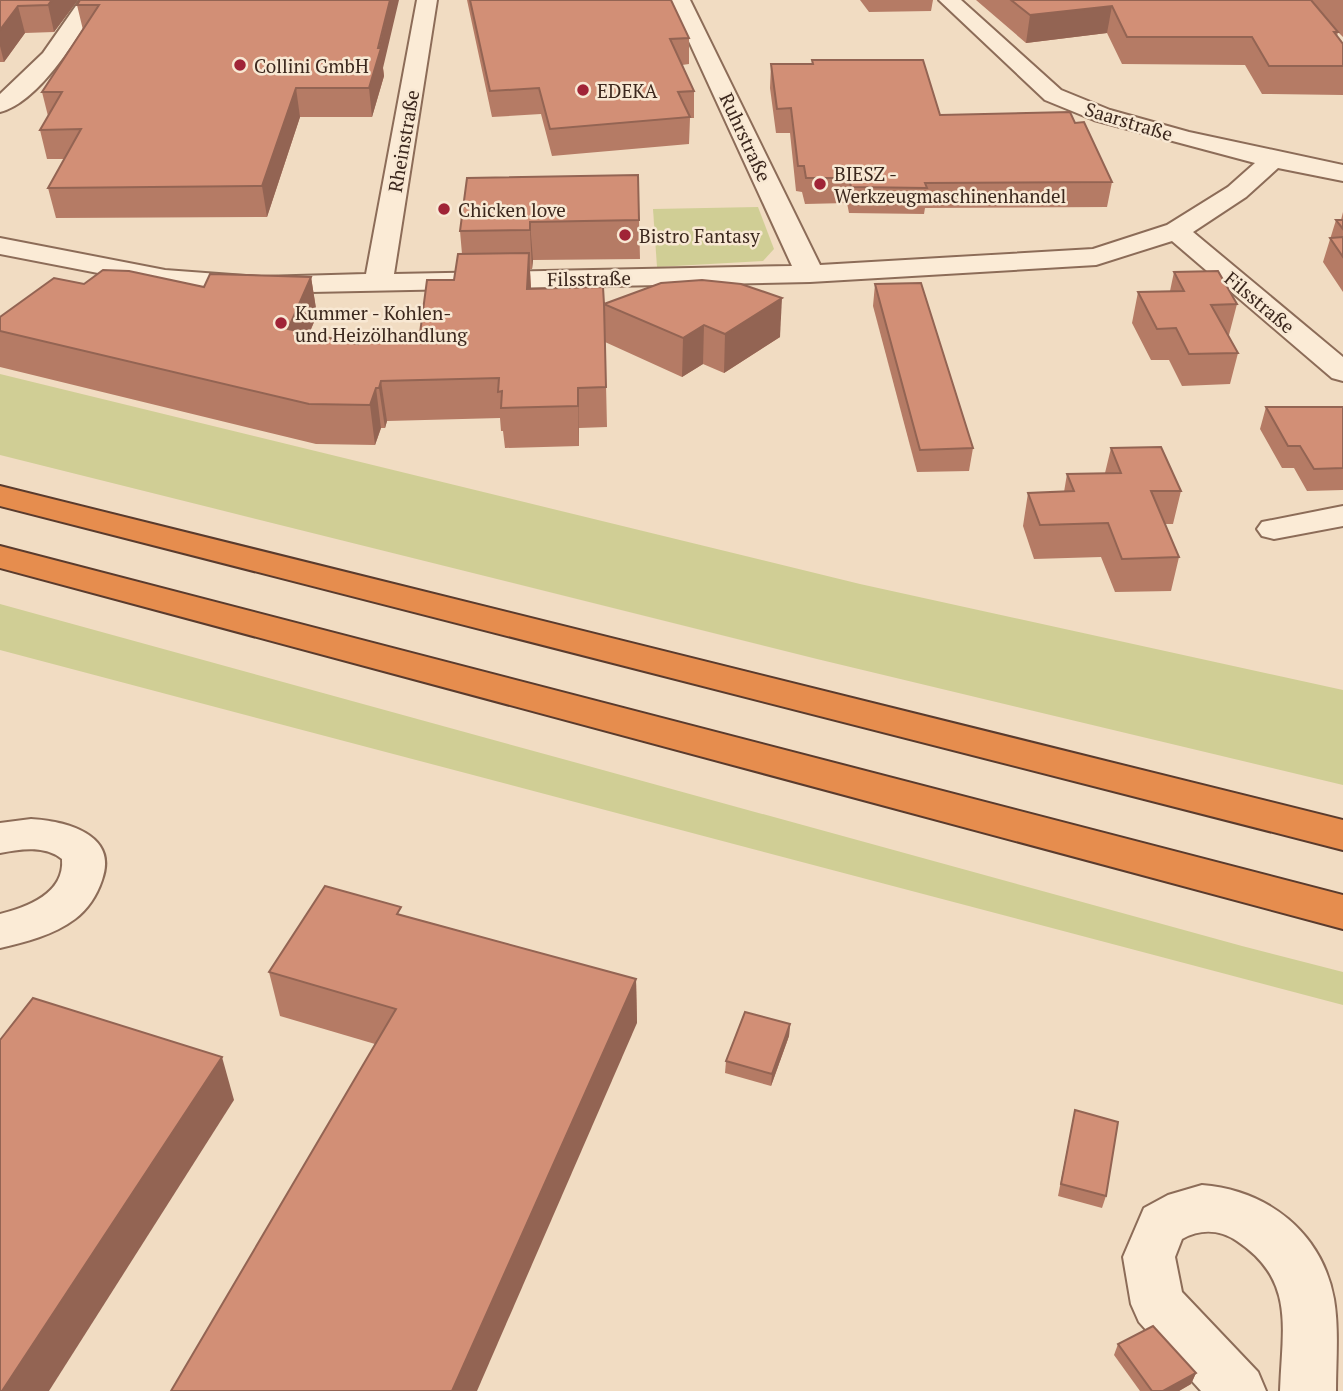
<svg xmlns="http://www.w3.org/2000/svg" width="1343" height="1391" viewBox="0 0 1343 1391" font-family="'PT Serif',serif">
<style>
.green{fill:#d0ce95}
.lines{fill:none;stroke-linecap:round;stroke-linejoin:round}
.minor-casing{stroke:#8c6c58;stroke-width:4}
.motorway-casing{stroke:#5a3b2d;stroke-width:4}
.minor{fill:#fbebd6;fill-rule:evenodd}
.motorway{fill:#e68d4e;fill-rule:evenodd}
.wall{fill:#b57b65}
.shaded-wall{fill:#936453}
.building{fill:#d28f76;stroke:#936453;stroke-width:2}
.poi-dot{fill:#a02437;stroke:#f8e8d3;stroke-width:2.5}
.labels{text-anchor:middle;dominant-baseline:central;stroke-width:5;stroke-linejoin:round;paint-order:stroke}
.far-poi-label{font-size:19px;fill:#3b271d;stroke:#f8e8d3;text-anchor:start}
.far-street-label{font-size:19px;fill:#3b271d;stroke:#f8e8d3}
</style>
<rect width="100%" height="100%" fill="#f1dcc2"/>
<g class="green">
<path d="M758,207l16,42 -11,12 -106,6 -4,-58z"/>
<path d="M0,374l860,210 483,106v95l-526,-126 -817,-204z"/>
<path d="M0,604l1242,342 101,26v33l-1343,-355z"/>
</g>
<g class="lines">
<defs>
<g id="minor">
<path d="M80,0h20c-20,34 -60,102 -100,112v-18l43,-41z"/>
<path d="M417,0h20l-43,274 398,-8 -122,-266h20l130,265 273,-16 74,-24 61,-38 27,-24 -161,-43 -49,-20 -106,-100h22l100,90 49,20 79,22 154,33v16l-65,-13 -32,29 -53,35 150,125v24l-11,-3 -160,-137 -76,24 -286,17 -549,11 -96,-7 -165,-32v-16l165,32 96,7 105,-3z"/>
<path d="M1343,506v20l-69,13 -12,-3 -5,-7 5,-7z"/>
<path d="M31,819c34,2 88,15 71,61 -5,15 -14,29 -27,39 -21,16 -50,23 -75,29v-34c28,-7 65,-21 62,-55 -17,-14 -42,-10 -62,-6v-30z"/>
<path d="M1202,1185c66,5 120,48 132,114 5,30 2,62 2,92h-56c2,-62 16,-111 -43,-150 -18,-12 -37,-12 -55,-2l-7,18 7,35 76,80 8,19h-65l-62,-69 -8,-18 -8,-47 21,-49 24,-13z"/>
</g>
<g id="motorway">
<path d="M0,486l1343,334v30l-1343,-344z"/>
<path d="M0,546l1343,349v34l-1343,-361z"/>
</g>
</defs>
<use href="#minor" class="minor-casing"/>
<use href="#motorway" class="motorway-casing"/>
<use href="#minor" class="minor"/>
<use href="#motorway" class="motorway"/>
</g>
<g class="wall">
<path d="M0,0h78l-24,32 -29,1 -21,29h-4z"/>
<path d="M80,0l303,68 1,8 -12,41h-72l-33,100 -211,1 -8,-30 16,-29h-17l-7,-29 8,-14 -6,-24 41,-62 -6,-25z"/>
<path d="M467,0h204l18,38v26l-7,1 12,26v27h-4l-1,26 -137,12 -11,-42 -49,3z"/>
<path d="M860,0h73l-2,11 -62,1z"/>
<path d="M976,0h367v37l-5,-5 -1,4 6,8v51l-81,-1 -17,-29 -123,-1 -15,-31 -81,10z"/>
<path d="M812,60l128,55 135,8 37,59 -5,25 -182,1 -1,6 -75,-1 -2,-10 -42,1 -3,-12 -6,-1 -6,-58h-14l-6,-45 1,-24h41z"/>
<path d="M467,178l172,42 1,39 -107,1 -1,9h-2l1,20 249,48 -56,36 -21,-9 -21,13 -77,-35 2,85 -28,1v18l-74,2 -2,-17h-2l-1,-13 -113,3 -2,7h-4l-6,17 -59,-1 -316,-77v-50l84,-33 120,3 107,-10 6,38 -8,19 49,10 61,-3 35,-61 8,-26 -2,-23z"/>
<path d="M1343,212v80l-20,-30 13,-42h5z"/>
<path d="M1174,272l63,32 -8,31h-1l10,18 -8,31 -48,2 -13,-26h-18l-19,-37 6,-31 32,-1z"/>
<path d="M875,284l98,164 -4,23 -52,1 -44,-166z"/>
<path d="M1266,407h77v83l-36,1 -13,-23h-12l-22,-39z"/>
<path d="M1111,448l70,43 -8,33h-8l14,33 -8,34 -56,1 -14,-35 -67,2 -11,-33 5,-33 36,-1 3,-18 38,-1z"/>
<path d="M402,915l234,64 1,44 -262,21 -95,-28 -11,-44z"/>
<path d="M790,1024l-1,12 -18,50 -46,-13 1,-12z"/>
<path d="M1075,1110l31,86 -4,12 -44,-12z"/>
<path d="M1118,1344l78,29 -5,11 -12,7h-39l-26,-36z"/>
</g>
<g class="shaded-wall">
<path d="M52,0h26l-24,32 -6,-27z"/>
<path d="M390,0h9l-16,68 1,8 -12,41 -3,-29z"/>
<path d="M18,6l7,27 -21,29 -4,-16v-16z"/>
<path d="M1112,6l-5,27 -81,10 4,-28z"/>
<path d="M296,88l4,29 -33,100 -5,-31z"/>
<path d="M530,222l3,38 -1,9 -2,-39z"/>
<path d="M529,253l2,37 -4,-1z"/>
<path d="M311,277l6,38 -23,53 -6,-39z"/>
<path d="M782,298l-2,39 -56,36 1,-39z"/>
<path d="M704,325l-1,39 -21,13 1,-39z"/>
<path d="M381,381l6,40 -2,7 -6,-40z"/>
<path d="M376,388l5,40 -6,17 -5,-40z"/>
<path d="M578,388l1,40v18l-1,-40z"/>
<path d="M636,979l1,44 -160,368h-25z"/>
<path d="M790,1024l-1,12 -18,50 1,-12z"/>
<path d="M222,1057l12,43 -185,291h-47z"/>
<path d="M1196,1373l-5,11 -12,7h-16z"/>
</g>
<g class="building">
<path d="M0,0h52l-4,5 -30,1 -18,24z"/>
<path d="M80,0h310l-12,48h3l-12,40h-73l-34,98 -214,2 33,-59 -41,1 22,-38h-20l57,-87h-22z"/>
<path d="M470,0h201l18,38 -19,1 24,52 -16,1 12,25 -140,12 -11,-41 -49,3z"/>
<path d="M1011,0h300l27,32h-4l9,12v22h-74l-17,-29h-125l-15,-31 -82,9z"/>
<path d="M812,60h111l17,55 130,-3 5,11 9,-1 28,60 -187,1 2,5 -76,-1 -2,-9h-43l-2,-12h-6l-7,-58 -14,1 -6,-45h42z"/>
<path d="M638,175l1,45 -109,2v8l-70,1 7,-53z"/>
<path d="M1336,220h7v9z"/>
<path d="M1343,237v20l-13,-19z"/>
<path d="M529,253l-2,36 76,-2 1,17 57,-21 41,-3 39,4 41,14 -57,36 -21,-9 -21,13 -79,-34 2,83 -28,1v18l-77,2 1,-17 -4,1 1,-14 -118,3 -2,7h-3l-6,17 -61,-1 -309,-73v-14l54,-39 30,6 19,-14 26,1 75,16 6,-13 101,3 -23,52 70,15 2,-5 59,2 8,-61h27l4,-26z"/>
<path d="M1218,271l19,33 -26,1 27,48 -49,1 -13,-26 -19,1 -19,-37 46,-1 -10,-19z"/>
<path d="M921,283l52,165 -53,2 -45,-166z"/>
<path d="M1266,407h77v61l-29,1 -14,-23h-12z"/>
<path d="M1161,447l20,44h-30l28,66 -57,2 -14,-36 -68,2 -12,-32 46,-2 -7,-17 54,-1 -10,-25z"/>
<path d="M325,886l76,21 -4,7 239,65 -184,412h-281l225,-382 -127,-37z"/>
<path d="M33,998l189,59 -220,334h-2v-351z"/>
<path d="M745,1012l45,12 -18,50 -46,-13z"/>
<path d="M1075,1110l43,12 -12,74 -45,-12z"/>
<path d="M1153,1326l43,47 -33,18h-11l-34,-47z"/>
</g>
<g class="poi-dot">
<circle cx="240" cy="65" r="7"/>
<circle cx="583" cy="90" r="7"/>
<circle cx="820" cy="184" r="7"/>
<circle cx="444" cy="209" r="7"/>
<circle cx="625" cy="235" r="7"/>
<circle cx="281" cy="323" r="7"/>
</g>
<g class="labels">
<g class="far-poi-label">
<text x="254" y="65">Collini GmbH</text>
<text x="597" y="90">EDEKA</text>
<text x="834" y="173">BIESZ -<tspan x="834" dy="22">Werkzeugmaschinenhandel</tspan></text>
<text x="458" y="209">Chicken love</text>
<text x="639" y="235">Bistro Fantasy</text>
<text x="295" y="312">Kummer - Kohlen-<tspan x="295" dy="22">und Heizölhandlung</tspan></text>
</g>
<g class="far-street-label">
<text transform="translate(1129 121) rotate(17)">Saarstraße</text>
<text transform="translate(746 137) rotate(65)">Ruhrstraße</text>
<text transform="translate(403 141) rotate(-80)">Rheinstraße</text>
<text transform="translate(589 278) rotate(-1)">Filsstraße</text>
<text transform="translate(1260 302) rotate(40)">Filsstraße</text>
</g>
</g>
</svg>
